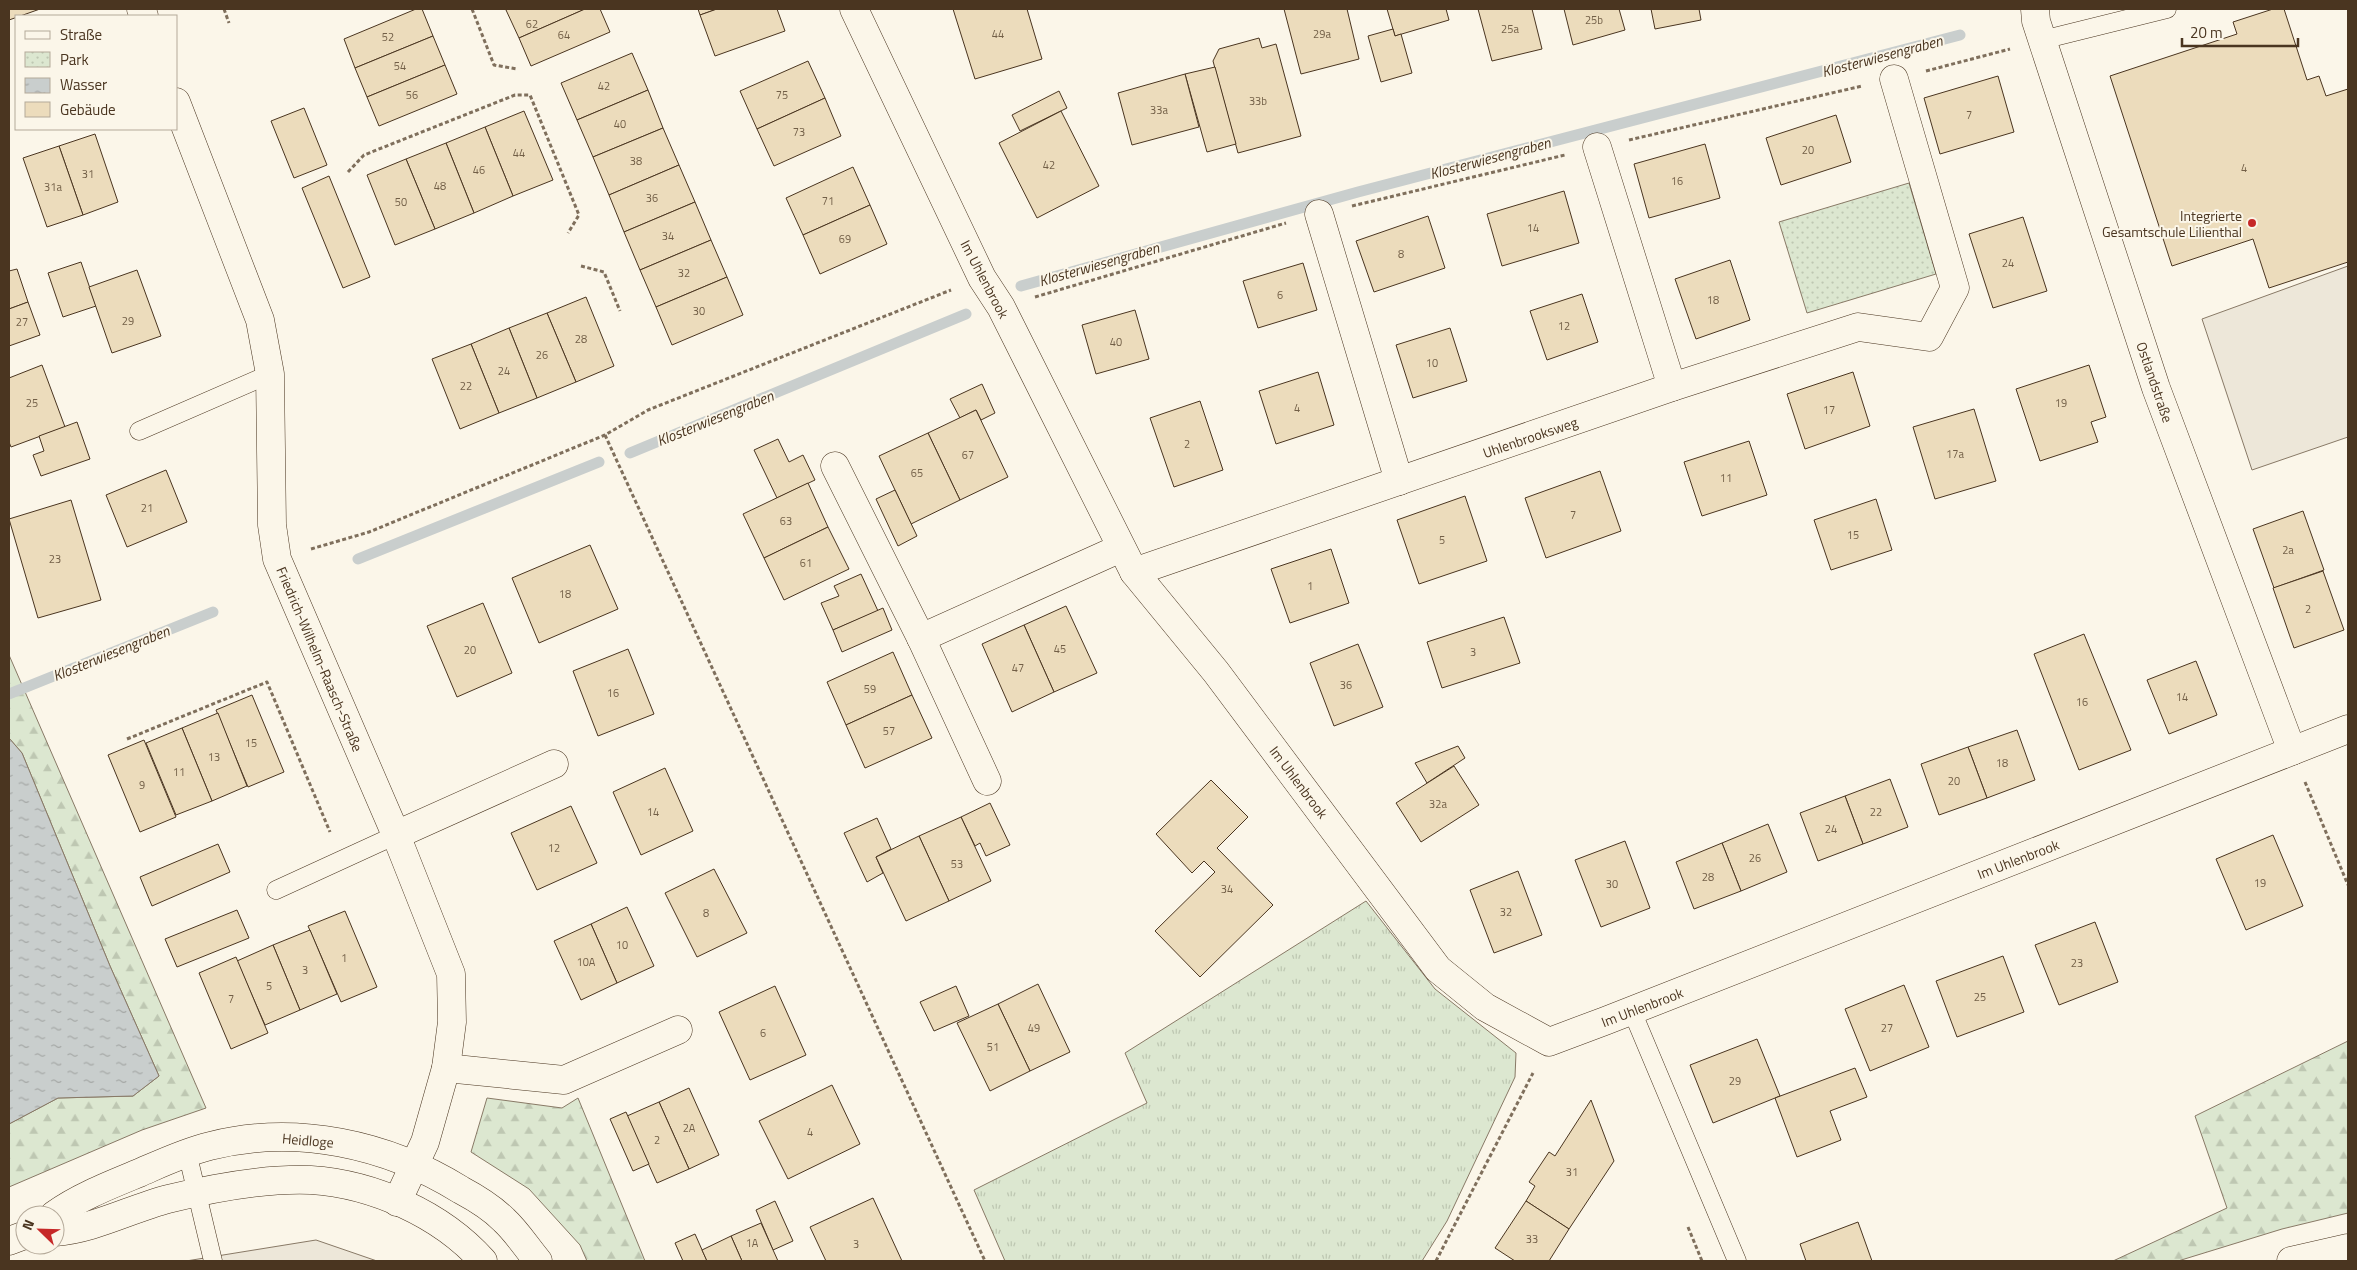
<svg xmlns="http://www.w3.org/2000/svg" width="2357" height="1270" viewBox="0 0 2357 1270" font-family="'Titillium Web',sans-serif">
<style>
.grass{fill:url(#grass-tufts);stroke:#887966}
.forest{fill:url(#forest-firs);stroke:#887966}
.park{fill:url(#park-dots);stroke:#887966}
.parking{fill:#ede7d9;stroke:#887966}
.water{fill:url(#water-ripples);stroke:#887966}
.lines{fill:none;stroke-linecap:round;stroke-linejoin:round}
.stream{stroke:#c9cecd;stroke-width:11}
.building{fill:#ecdcbc;stroke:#4a3520}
.service-casing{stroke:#4a3520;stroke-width:19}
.minor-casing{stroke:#4a3520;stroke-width:29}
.path{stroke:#7f6f5c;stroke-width:3;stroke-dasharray:4 2.5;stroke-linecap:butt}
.service{stroke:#fbf6e9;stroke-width:18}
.minor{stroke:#fbf6e9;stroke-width:28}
.poi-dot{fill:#c62828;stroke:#fbf6e9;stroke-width:2}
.labels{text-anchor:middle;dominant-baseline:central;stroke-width:4;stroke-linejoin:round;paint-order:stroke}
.number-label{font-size:11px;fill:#725f47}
.poi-label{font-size:14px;fill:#4a3520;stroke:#fbf6e9;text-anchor:end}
.street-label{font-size:14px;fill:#4a3520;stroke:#fbf6e9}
.water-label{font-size:15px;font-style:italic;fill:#4a3520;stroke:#fbf6e9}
</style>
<defs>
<pattern id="grass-tufts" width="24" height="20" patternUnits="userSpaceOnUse" patternTransform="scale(1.25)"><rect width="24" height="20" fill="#dce7d0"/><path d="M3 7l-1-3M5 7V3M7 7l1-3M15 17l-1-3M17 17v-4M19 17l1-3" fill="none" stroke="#bec7b2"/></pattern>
<pattern id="forest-firs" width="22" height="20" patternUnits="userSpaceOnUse" patternTransform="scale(1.25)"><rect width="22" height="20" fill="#dce7d0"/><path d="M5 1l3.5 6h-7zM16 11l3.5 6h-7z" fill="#bec7b2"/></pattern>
<pattern id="park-dots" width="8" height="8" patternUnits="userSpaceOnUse" patternTransform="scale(1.25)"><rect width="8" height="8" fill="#dce7d0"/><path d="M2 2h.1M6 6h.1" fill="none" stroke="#bec7b2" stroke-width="1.8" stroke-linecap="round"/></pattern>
<pattern id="water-ripples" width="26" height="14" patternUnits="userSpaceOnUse" patternTransform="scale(1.25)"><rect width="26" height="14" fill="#c9cecd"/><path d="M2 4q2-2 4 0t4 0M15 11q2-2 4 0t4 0" fill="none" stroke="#a5a8a6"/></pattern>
</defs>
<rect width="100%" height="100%" fill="#fbf6e9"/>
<path class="grass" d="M1366,901l69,88 81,64 -1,24 -68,144 -25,40h-417l-31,-71 173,-87 -22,-50z"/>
<g class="forest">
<path d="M9,655l197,453 -64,22 -133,57v-63l49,-26 75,-2 26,-20 -49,-110 -88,-213 -13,-15z"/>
<path d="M2348,1041v172l-66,16 -104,32h-65l114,-53 -32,-92z"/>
<path d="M487,1098l75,10 16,-10 67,163h-58l-7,-16 -51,-56 -58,-37z"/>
</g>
<path class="park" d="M1909,183l27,91 -129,39 -28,-91z"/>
<g class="parking">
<path d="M2348,266v171l-96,33 -50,-151z"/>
<path d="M316,1240l61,21h-191z"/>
</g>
<path class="water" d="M9,738l13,15 88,213 49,110 -26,20 -75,2 -49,26z"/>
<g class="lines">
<g class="stream">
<path d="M1021,286l337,-94 602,-157"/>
<path d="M630,453l336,-139"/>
<path d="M358,559l241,-97"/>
<path d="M9,694l204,-82"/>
</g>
</g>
<g class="building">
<path d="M9,9h31l-31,11z"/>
<path d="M416,9h6l11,27 -78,32 -11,-29z"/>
<path d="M508,9h77l-66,29 -13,-28z"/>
<path d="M585,9h15l10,23 -79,34 -12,-28z"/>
<path d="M698,9h19l-17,6z"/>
<path d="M717,9h60l8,22 -70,25 -15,-41z"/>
<path d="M953,9h74l15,50 -67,20z"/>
<path d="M1284,9h63l12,50 -58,15z"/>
<path d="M1387,9h59l3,11 -54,16z"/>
<path d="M1478,9h54l10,40 -50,12z"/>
<path d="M1564,9h55l6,21 -52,15z"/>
<path d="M1651,9h48l2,11 -46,9z"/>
<path d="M2273,9h11l23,71 12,-4 7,20 22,-7v173l-79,26 -16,-49 -81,27 -62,-190 127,-42 -4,-12z"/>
<path d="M1393,29l2,7 6,-2 11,39 -31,9 -13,-46z"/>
<path d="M433,36l12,29 -78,32 -12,-29z"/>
<path d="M1259,38l3,10 14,-4 25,92 -63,17 -25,-92 6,-12z"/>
<path d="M632,53l16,37 -71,30 -16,-37z"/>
<path d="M808,61l17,37 -68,31 -17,-38z"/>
<path d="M445,65l12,29 -78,32 -12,-29z"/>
<path d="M1215,67l21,77 -29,8 -22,-78z"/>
<path d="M1185,74l14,53 -67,18 -14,-52z"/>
<path d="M1998,76l16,56 -74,22 -16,-56z"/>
<path d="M648,90l15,38 -70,29 -16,-37z"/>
<path d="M1059,91l8,17 -47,23 -8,-16z"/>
<path d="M825,98l16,38 -67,30 -17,-37z"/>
<path d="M304,108l23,57 -33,13 -23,-57z"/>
<path d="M524,111l29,69 -40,16 -28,-69z"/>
<path d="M1061,111l38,75 -62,32 -38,-75z"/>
<path d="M1836,115l15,47 -70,23 -15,-47z"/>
<path d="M485,127l28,69 -39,17 -28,-70z"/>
<path d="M663,128l16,37 -70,30 -16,-38z"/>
<path d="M95,134l23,68 -35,13 -24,-69z"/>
<path d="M446,143l28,70 -39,16 -29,-70z"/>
<path d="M1705,144l15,54 -71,20 -15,-54z"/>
<path d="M59,146l24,69 -36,12 -24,-69z"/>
<path d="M406,159l29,70 -40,16 -28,-70z"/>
<path d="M679,165l16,37 -71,30 -15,-37z"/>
<path d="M853,167l17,38 -67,30 -17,-37z"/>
<path d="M329,176l41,101 -27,11 -41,-100z"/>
<path d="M1564,191l15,52 -77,23 -15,-52z"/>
<path d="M695,202l16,38 -71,30 -16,-38z"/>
<path d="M870,205l17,39 -67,30 -17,-39z"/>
<path d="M1428,216l17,52 -71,24 -18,-51z"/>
<path d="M2023,217l24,74 -54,17 -24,-74z"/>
<path d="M711,240l16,37 -71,30 -16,-37z"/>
<path d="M1730,260l20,60 -54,19 -21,-60z"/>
<path d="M81,262l15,44 -33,11 -15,-44z"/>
<path d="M1303,263l14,47 -59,18 -15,-47z"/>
<path d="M17,269l11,33 -19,7v-38z"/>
<path d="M137,270l24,66 -49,17 -23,-66z"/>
<path d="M727,277l16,38 -71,30 -16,-38z"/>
<path d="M1582,294l16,48 -51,18 -17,-49z"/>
<path d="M586,297l28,69 -38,16 -29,-69z"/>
<path d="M28,302l12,33 -31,11v-37z"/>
<path d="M1135,310l14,49 -53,15 -14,-49z"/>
<path d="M547,313l29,69 -39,16 -28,-70z"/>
<path d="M509,328l28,70 -38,15 -28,-69z"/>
<path d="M1450,328l17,53 -54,17 -17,-53z"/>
<path d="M471,344l28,69 -39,16 -28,-70z"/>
<path d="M42,365l23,62 -54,20 -2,-5v-64z"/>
<path d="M2089,365l17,52 -15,5 7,20 -58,19 -24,-72z"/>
<path d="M1318,372l16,53 -58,19 -17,-53z"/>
<path d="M1853,372l17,54 -65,23 -18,-55z"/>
<path d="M982,384l13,29 -14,7 -5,-10 -16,8 -10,-19z"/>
<path d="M1200,401l23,69 -49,17 -24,-69z"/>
<path d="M1974,409l22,72 -61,18 -22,-72z"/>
<path d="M976,410l32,67 -48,23 -32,-67z"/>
<path d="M77,422l13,37 -49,17 -8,-21 11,-4 -5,-15z"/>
<path d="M928,433l32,67 -49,24 -32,-68z"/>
<path d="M778,439l11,23 14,-7 12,25 -38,18 -23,-48z"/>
<path d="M1749,441l18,54 -65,21 -18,-54z"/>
<path d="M166,470l21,52 -60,25 -21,-52z"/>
<path d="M1600,471l21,60 -75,27 -21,-60z"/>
<path d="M808,483l20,44 -64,31 -21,-44z"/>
<path d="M895,490l22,46 -19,10 -22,-47z"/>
<path d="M1465,496l22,65 -68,23 -22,-64z"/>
<path d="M1876,499l16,51 -61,20 -17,-50z"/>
<path d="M71,500l30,100 -63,18 -29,-99z"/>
<path d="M2303,511l21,59 -50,18 -21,-59z"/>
<path d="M828,527l21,42 -65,31 -20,-42z"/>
<path d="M590,545l28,64 -79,34 -27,-65z"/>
<path d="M1331,549l18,54 -59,20 -19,-54z"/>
<path d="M2323,571l21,59 -50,18 -21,-60z"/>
<path d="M861,574l17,37 -45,19 -12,-27 18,-7 -5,-10z"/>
<path d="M483,603l29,70 -55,24 -30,-71z"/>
<path d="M1066,606l31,67 -43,19 -30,-67z"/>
<path d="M883,608l9,22 -50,22 -9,-22z"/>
<path d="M1504,617l16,46 -78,25 -15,-46z"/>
<path d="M1024,625l30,67 -42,20 -30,-68z"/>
<path d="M2084,634l47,116 -52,20 -45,-116z"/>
<path d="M1358,644l25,63 -49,19 -24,-63z"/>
<path d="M628,649l26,65 -56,22 -25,-65z"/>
<path d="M893,652l19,43 -66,30 -19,-43z"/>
<path d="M2196,661l21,54 -48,19 -22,-54z"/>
<path d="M252,695l32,77 -36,15 -32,-77z"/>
<path d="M912,695l20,43 -67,30 -19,-43z"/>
<path d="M218,713l29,73 -35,15 -30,-73z"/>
<path d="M182,728l30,73 -36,14 -30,-72z"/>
<path d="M2017,730l18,50 -48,18 -19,-51z"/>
<path d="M144,740l32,77 -36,15 -32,-77z"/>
<path d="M1458,746l7,12 -38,25 -12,-20z"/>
<path d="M1968,747l19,51 -48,17 -18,-51z"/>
<path d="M1454,766l25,39 -58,37 -25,-39z"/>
<path d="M665,768l28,63 -52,24 -28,-63z"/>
<path d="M1890,779l18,48 -45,17 -18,-48z"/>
<path d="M1211,780l37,37 -31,31 56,57 -73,72 -45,-46 60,-59 -11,-11 -12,12 -36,-39z"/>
<path d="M1845,796l18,48 -45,17 -18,-48z"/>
<path d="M990,803l20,42 -24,11 -6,-13 -5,3 -14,-29z"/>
<path d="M571,806l26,57 -60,27 -26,-57z"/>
<path d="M961,817l30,64 -42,20 -30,-65z"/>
<path d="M877,818l14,31 -15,8 7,16 -16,9 -23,-49z"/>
<path d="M1768,824l19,48 -46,19 -19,-48z"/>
<path d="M2273,835l30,71 -57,24 -30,-71z"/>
<path d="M919,836l30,65 -43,20 -30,-64z"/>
<path d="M1625,841l25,67 -49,19 -26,-67z"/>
<path d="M1722,843l19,48 -47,18 -18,-47z"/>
<path d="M218,844l12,28 -78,34 -12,-29z"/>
<path d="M714,869l33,64 -50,24 -32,-64z"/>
<path d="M1518,871l24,64 -48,18 -24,-63z"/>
<path d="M627,907l27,59 -37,17 -26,-59z"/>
<path d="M237,910l12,28 -72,29 -12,-28z"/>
<path d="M345,911l32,76 -36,15 -33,-76z"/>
<path d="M2095,922l23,60 -59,23 -24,-60z"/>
<path d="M591,924l26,59 -36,17 -27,-59z"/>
<path d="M310,930l27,64 -37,16 -27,-65z"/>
<path d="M273,945l27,65 -35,15 -28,-64z"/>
<path d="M2003,956l21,56 -67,25 -21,-56z"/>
<path d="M236,957l32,76 -37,16 -32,-76z"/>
<path d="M1038,984l32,68 -40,19 -32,-67z"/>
<path d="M1904,985l25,62 -59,24 -25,-62z"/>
<path d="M775,986l31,69 -56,25 -31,-68z"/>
<path d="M956,986l13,30 -35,15 -14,-29z"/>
<path d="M998,1004l32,67 -40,20 -33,-68z"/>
<path d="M1757,1039l23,57 -67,27 -23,-58z"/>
<path d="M1855,1068l12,29 -37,14 11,29 -44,17 -22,-59z"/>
<path d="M832,1085l28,59 -72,35 -29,-58z"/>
<path d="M689,1088l30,67 -30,14 -30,-67z"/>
<path d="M1591,1100l23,61 -45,68 -43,-28 9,-15 -6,-4 20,-30 6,4z"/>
<path d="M659,1102l30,67 -32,14 -30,-67z"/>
<path d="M626,1112l23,52 -16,7 -23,-52z"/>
<path d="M873,1198l29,63h-76l-16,-34z"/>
<path d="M775,1201l18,40 -20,9 -17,-40z"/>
<path d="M1526,1201l43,28 -20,32h-34l-20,-13z"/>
<path d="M1858,1222l14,39h-66l-6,-17z"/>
<path d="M761,1223l17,38h-36l-11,-25z"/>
<path d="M695,1234l12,27h-24l-8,-18z"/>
<path d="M731,1236l11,25h-35l-5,-11z"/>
</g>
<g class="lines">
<defs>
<g id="service">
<path d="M2042,40l125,-31"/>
<path d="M139,431l131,-57"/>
<path d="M276,890l120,-55"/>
<path d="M1632,1011l105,250"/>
<path d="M187,1152l26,109"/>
</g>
<g id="minor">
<path d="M141,9l3,7"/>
<path d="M854,9l128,269 19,29 133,265 82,100 222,297 47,38 64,35 56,-21 743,-292"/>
<path d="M2035,9l1,12 120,367 136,363"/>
<path d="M176,102l84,218 10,54 2,151 5,34 119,276 55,139 1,48 -6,46 -21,74 -28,60"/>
<path d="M1597,147l75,240"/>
<path d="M1319,214l80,267"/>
<path d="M835,466l86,172 66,143"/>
<path d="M1134,572l538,-185 186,-60 71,10 26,-49 -61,-209"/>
<path d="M921,638l200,-90"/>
<path d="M396,835l158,-71"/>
<path d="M446,1068l118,12 114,-50"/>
<path d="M54,1215c25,-18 56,-30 85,-42 23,-10 46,-21 71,-27 86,-22 177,-2 251,44 15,8 31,18 43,30 13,12 23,28 34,41"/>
<path d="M55,1232c39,-3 75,-23 113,-33 45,-11 96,-21 143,-19 62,4 130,34 172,81"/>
<path d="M9,1241l16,-6"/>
<path d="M2291,1261l57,-13"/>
</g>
</defs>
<use href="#service" class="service-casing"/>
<use href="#minor" class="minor-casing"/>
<g class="path">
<path d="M224,9l5,14"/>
<path d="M472,9l22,56 23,4"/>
<path d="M1926,71l84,-22"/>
<path d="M1629,140l233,-54"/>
<path d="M348,172l16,-17 151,-60h15l49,120 -11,18"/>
<path d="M1352,206l213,-51"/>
<path d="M581,266l23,6 16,39"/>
<path d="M1035,297l251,-74"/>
<path d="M605,435l380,826"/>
<path d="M311,549l58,-17 236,-97 43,-25 303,-120"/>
<path d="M127,739l140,-57 63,150"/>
<path d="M2305,782l43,103"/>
<path d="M1688,1227l14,34"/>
<path d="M1436,1261l97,-188"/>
</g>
<use href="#service" class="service"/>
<use href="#minor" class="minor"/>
</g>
<circle class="poi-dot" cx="2252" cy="223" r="5"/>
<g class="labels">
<g class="number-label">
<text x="1594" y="20">25b</text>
<text x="532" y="24">62</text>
<text x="1510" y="29">25a</text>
<text x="998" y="34">44</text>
<text x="1322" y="34">29a</text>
<text x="564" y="35">64</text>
<text x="388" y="37">52</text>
<text x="400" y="66">54</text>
<text x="604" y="86">42</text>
<text x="412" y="95">56</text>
<text x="782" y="95">75</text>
<text x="1258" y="101">33b</text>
<text x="1159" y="110">33a</text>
<text x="1969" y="115">7</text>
<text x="620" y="124">40</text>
<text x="799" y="132">73</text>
<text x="1808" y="150">20</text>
<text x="519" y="153">44</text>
<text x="636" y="161">38</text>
<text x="1049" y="165">42</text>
<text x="2244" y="168">4</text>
<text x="479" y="170">46</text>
<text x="88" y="174">31</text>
<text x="1677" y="181">16</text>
<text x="440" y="186">48</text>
<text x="53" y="187">31a</text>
<text x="652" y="198">36</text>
<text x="828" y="201">71</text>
<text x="401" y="202">50</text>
<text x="1533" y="228">14</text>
<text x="668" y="236">34</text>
<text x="845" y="239">69</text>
<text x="1401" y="254">8</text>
<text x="2008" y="263">24</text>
<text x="684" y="273">32</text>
<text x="1280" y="295">6</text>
<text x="1713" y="300">18</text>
<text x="699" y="311">30</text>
<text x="128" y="321">29</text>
<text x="22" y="322">27</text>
<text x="1564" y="326">12</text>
<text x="581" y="339">28</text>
<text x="1116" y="342">40</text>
<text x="542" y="355">26</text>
<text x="1432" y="363">10</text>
<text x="504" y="371">24</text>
<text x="466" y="386">22</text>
<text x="32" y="403">25</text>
<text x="2061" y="403">19</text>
<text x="1297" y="408">4</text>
<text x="1829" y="410">17</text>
<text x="1187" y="444">2</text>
<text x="1955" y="454">17a</text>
<text x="968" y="455">67</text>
<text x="917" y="473">65</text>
<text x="1726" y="478">11</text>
<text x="147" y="508">21</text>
<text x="1573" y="515">7</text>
<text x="786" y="521">63</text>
<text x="1853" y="535">15</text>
<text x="1442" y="540">5</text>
<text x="2288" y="550">2a</text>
<text x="55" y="559">23</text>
<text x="806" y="563">61</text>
<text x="1310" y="586">1</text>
<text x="565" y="594">18</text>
<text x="2308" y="609">2</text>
<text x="1060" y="649">45</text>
<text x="470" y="650">20</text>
<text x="1473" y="652">3</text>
<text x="1018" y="668">47</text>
<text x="1346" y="685">36</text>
<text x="870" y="689">59</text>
<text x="613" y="693">16</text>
<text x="2182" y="697">14</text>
<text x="2082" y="702">16</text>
<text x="889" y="731">57</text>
<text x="251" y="743">15</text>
<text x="214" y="757">13</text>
<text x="2002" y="763">18</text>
<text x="179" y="772">11</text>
<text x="1954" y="781">20</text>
<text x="142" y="785">9</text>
<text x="1438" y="804">32a</text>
<text x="653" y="812">14</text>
<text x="1876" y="812">22</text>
<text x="1831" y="829">24</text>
<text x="554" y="848">12</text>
<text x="1755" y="858">26</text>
<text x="957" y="864">53</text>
<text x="1708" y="877">28</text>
<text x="2260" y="883">19</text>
<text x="1612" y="884">30</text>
<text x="1227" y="889">34</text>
<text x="1506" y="912">32</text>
<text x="706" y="913">8</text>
<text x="622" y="945">10</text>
<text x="344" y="958">1</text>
<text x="586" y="962">10A</text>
<text x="2077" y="963">23</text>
<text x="305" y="970">3</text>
<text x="269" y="986">5</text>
<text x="1980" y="997">25</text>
<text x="231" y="999">7</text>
<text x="1034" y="1028">49</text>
<text x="1887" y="1028">27</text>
<text x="763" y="1033">6</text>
<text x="993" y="1047">51</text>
<text x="1735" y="1081">29</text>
<text x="689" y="1128">2A</text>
<text x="810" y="1132">4</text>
<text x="657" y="1140">2</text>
<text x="1572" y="1172">31</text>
<text x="1532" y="1239">33</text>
<text x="752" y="1243">1A</text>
<text x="856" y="1244">3</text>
</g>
<g class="poi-label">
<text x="2242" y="215">Integrierte<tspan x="2242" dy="16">Gesamtschule Lilienthal</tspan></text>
</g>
<g class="street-label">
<text transform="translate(985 279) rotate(62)">Im Uhlenbrook</text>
<text transform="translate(2155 382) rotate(71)">Ostlandstraße</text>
<text transform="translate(1530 437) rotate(-19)">Uhlenbrooksweg</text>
<text transform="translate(320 659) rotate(67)">Friedrich-Wilhelm-Raasch-Straße</text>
<text transform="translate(1299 782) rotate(53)">Im Uhlenbrook</text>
<text transform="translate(2018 859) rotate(-21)">Im Uhlenbrook</text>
<text transform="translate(1642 1007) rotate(-21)">Im Uhlenbrook</text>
<text transform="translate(308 1140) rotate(5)">Heidloge</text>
</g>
<g class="water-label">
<text transform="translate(1882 56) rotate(-15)">Klosterwiesengraben</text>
<text transform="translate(1490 158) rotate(-15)">Klosterwiesengraben</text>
<text transform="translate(1099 264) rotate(-16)">Klosterwiesengraben</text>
<text transform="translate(715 418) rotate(-22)">Klosterwiesengraben</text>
<text transform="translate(111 653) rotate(-22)">Klosterwiesengraben</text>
</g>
</g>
<rect width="2357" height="1270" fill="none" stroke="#4a3520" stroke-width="20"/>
<rect x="15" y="15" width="162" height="115" fill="#fbf6e9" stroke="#b4a999"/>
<rect x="25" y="31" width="25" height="8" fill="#fbf6e9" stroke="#b4a999"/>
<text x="60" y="40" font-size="15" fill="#4a3520">Straße</text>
<rect x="25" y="52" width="25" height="15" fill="url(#park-dots)" stroke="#b4a999"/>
<text x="60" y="65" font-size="15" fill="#4a3520">Park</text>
<rect x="25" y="78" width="25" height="15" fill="url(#water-ripples)" stroke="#b4a999"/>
<text x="60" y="90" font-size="15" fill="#4a3520">Wasser</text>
<rect x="25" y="102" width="25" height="15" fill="#ecdcbc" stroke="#b4a999"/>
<text x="60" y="115" font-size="15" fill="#4a3520">Gebäude</text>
<g transform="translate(40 1230) rotate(293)"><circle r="24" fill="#fbf6e9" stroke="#b4a999"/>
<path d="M0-4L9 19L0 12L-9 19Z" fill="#c62828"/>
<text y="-8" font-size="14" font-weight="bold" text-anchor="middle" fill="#4a3520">N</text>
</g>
<path d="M2182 38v8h116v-8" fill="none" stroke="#4a3520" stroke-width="2.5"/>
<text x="2190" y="38" font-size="15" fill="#4a3520" stroke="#fbf6e9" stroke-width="4" paint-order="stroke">20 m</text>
</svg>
